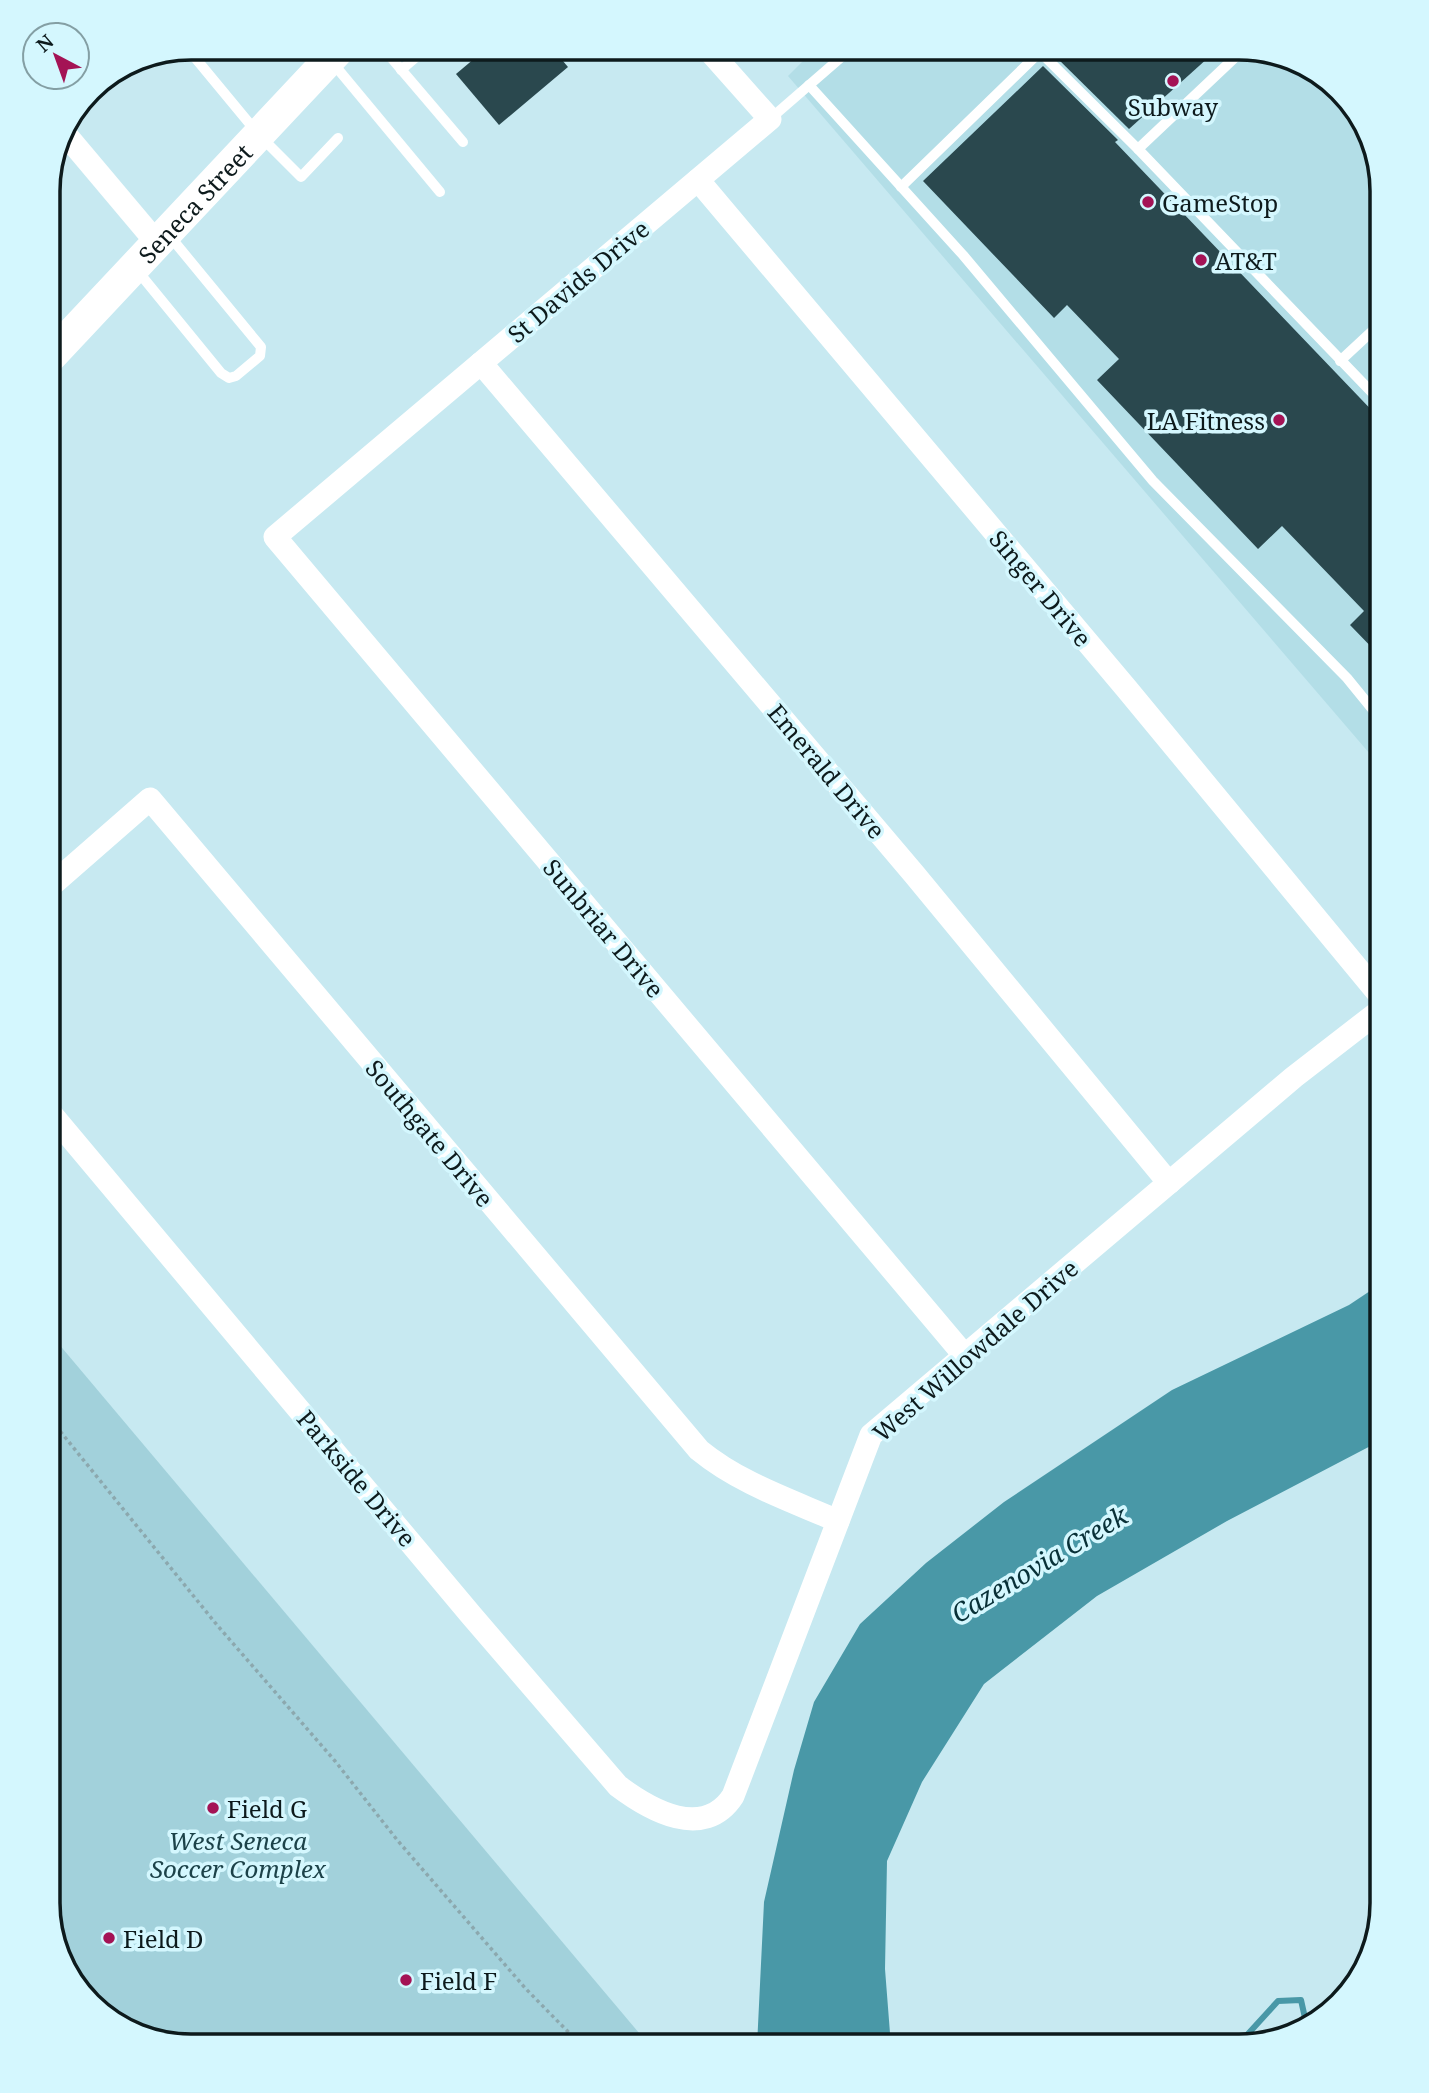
<svg xmlns="http://www.w3.org/2000/svg" width="1429" height="2093" viewBox="0 0 1429 2093" font-family="'Noto Serif',serif">
<style>
.built{fill:#b3dee7}
.green{fill:#a2d1db}
.water{fill:#4998a7}
.lines{fill:none;stroke-linecap:round;stroke-linejoin:round}
.stream{stroke:#4998a7;stroke-width:6}
.building{fill:#2a484e}
.path{stroke:#8ca8ae;stroke-width:3.5;stroke-dasharray:3.5 3.5;stroke-linecap:butt}
.lane{stroke:#fff;stroke-width:10}
.street{stroke:#fff;stroke-width:23}
.secondary{stroke:#fff;stroke-width:32}
.poi-dot{fill:#a41355;stroke:#d4f7fe;stroke-width:2.5}
.labels{text-anchor:middle;dominant-baseline:central;stroke-width:7;stroke-linejoin:round;paint-order:stroke}
.poi-label{font-size:24px;fill:#0d1a1c;stroke:#d4f7fe;text-anchor:start}
.street-label{font-size:24px;fill:#0d1a1c;stroke:#d4f7fe}
.park-label{font-size:24px;font-style:italic;fill:#1c4249;stroke:#d4f7fe}
.water-label{font-size:26px;font-style:italic;fill:#083037;stroke:#d4f7fe}
.rim{fill:none;stroke:#0d1a1c;stroke-width:3.5}
</style>
<rect width="100%" height="100%" fill="#c7e9f1"/>
<path class="built" d="M817,47l430,1 71,23 45,48 19,72v577l-594,-692z"/>
<path class="green" d="M47,1330l603,716 -468,-1 -63,-19 -53,-52 -19,-72z"/>
<path class="water" d="M1382,1283v157l-155,81 -130,75 -113,88 -62,98 -35,79 -2,108 6,77h-134l7,-144 30,-132 20,-68 46,-78 66,-61 78,-61 168,-112 177,-85z"/>
<g class="lines">
<path class="stream" d="M1237,2046l41,-45 23,-1 6,27"/>
</g>
<g class="building">
<path d="M488,47h63l17,20 -69,58 -43,-51z"/>
<path d="M1062,47l157,1 -90,81 -75,-74z"/>
<path d="M1043,66l75,74 -3,2 267,279v237l-32,-33 14,-14 -82,-85 -24,23 -161,-169 22,-21 -52,-54 -13,13 -131,-137z"/>
</g>
<g class="lines">
<path class="path" d="M47,1415l170,210 118,136 63,80 128,148 56,57"/>
<g class="lane">
<path d="M382,47l81,95"/>
<path d="M563,47l6,7"/>
<path d="M187,48l72,87 42,42 37,-39"/>
<path d="M1040,52l98,97 244,254"/>
<path d="M332,62l108,130"/>
<path d="M401,70l27,-23"/>
<path d="M809,85l154,170 190,226 194,197 35,43"/>
<path d="M770,119l83,-72"/>
<path d="M1138,149l107,-101"/>
<path d="M901,187l139,-135 -3,-5"/>
<path d="M136,269l85,104 8,5 7,-2 24,-20 1,-9 -93,-113"/>
<path d="M1340,361l42,-39"/>
</g>
<g class="street">
<path d="M706,47l64,72 -495,418 690,819"/>
<path d="M61,129l96,114"/>
<path d="M698,180l428,508 256,310"/>
<path d="M481,363l433,511 255,309"/>
<path d="M47,889l103,-90 549,651c40,33 91,50 139,71"/>
<path d="M47,1109l424,506 147,171c32,24 86,55 115,10l138,-361 423,-358 88,-68"/>
</g>
<path class="secondary" id="s1" d="M48,359l293,-312"/>
</g>
<g class="poi-dot">
<circle cx="1173" cy="81" r="7"/>
<circle cx="1148" cy="202" r="7"/>
<circle cx="1201" cy="260" r="7"/>
<circle cx="1279" cy="420" r="7"/>
<circle cx="213" cy="1808" r="7"/>
<circle cx="109" cy="1938" r="7"/>
<circle cx="406" cy="1980" r="7"/>
</g>
<g class="labels">
<g class="poi-label">
<text x="1173" y="106" text-anchor="middle">Subway</text>
<text x="1162" y="202">GameStop</text>
<text x="1215" y="260">AT&amp;T</text>
<text x="1265" y="420" text-anchor="end">LA Fitness</text>
<text x="227" y="1808">Field G</text>
<text x="123" y="1938">Field D</text>
<text x="420" y="1980">Field F</text>
</g>
<g class="street-label">
<text stroke="none"><textPath href="#s1" startOffset="214">Seneca Street</textPath></text>
<text transform="translate(578 281) rotate(-40)">St Davids Drive</text>
<text transform="translate(1041 588) rotate(50)">Singer Drive</text>
<text transform="translate(827 771) rotate(50)">Emerald Drive</text>
<text transform="translate(604 928) rotate(50)">Sunbriar Drive</text>
<text transform="translate(430 1133) rotate(50)">Southgate Drive</text>
<text transform="translate(975 1350) rotate(-41)">West Willowdale Drive</text>
<text transform="translate(357 1478) rotate(50)">Parkside Drive</text>
</g>
<g class="park-label">
<text x="238" y="1840">West Seneca<tspan x="238" dy="28">Soccer Complex</tspan></text>
</g>
<g class="water-label">
<text transform="translate(1039 1564) rotate(-31)">Cazenovia Creek</text>
</g>
</g>
<path d="M0 0H1429V2093H0ZM191 60H1239A131 131 0 0 1 1370 191V1903A131 131 0 0 1 1239 2034H191A131 131 0 0 1 60 1903V191A131 131 0 0 1 191 60Z" fill="#d4f7fe" fill-rule="evenodd"/>
<path class="rim" d="M191 60H1239A131 131 0 0 1 1370 191V1903A131 131 0 0 1 1239 2034H191A131 131 0 0 1 60 1903V191A131 131 0 0 1 191 60Z"/>
<g transform="translate(56 56) rotate(319)"><circle r="33" fill="#d4f7fe" stroke="#849fa4" stroke-width="2"/>
<path d="M0-5L12 26L0 18L-12 26Z" fill="#a41355"/>
<text y="-10" font-size="19" font-weight="bold" text-anchor="middle" fill="#0d1a1c">N</text>
</g>
</svg>
